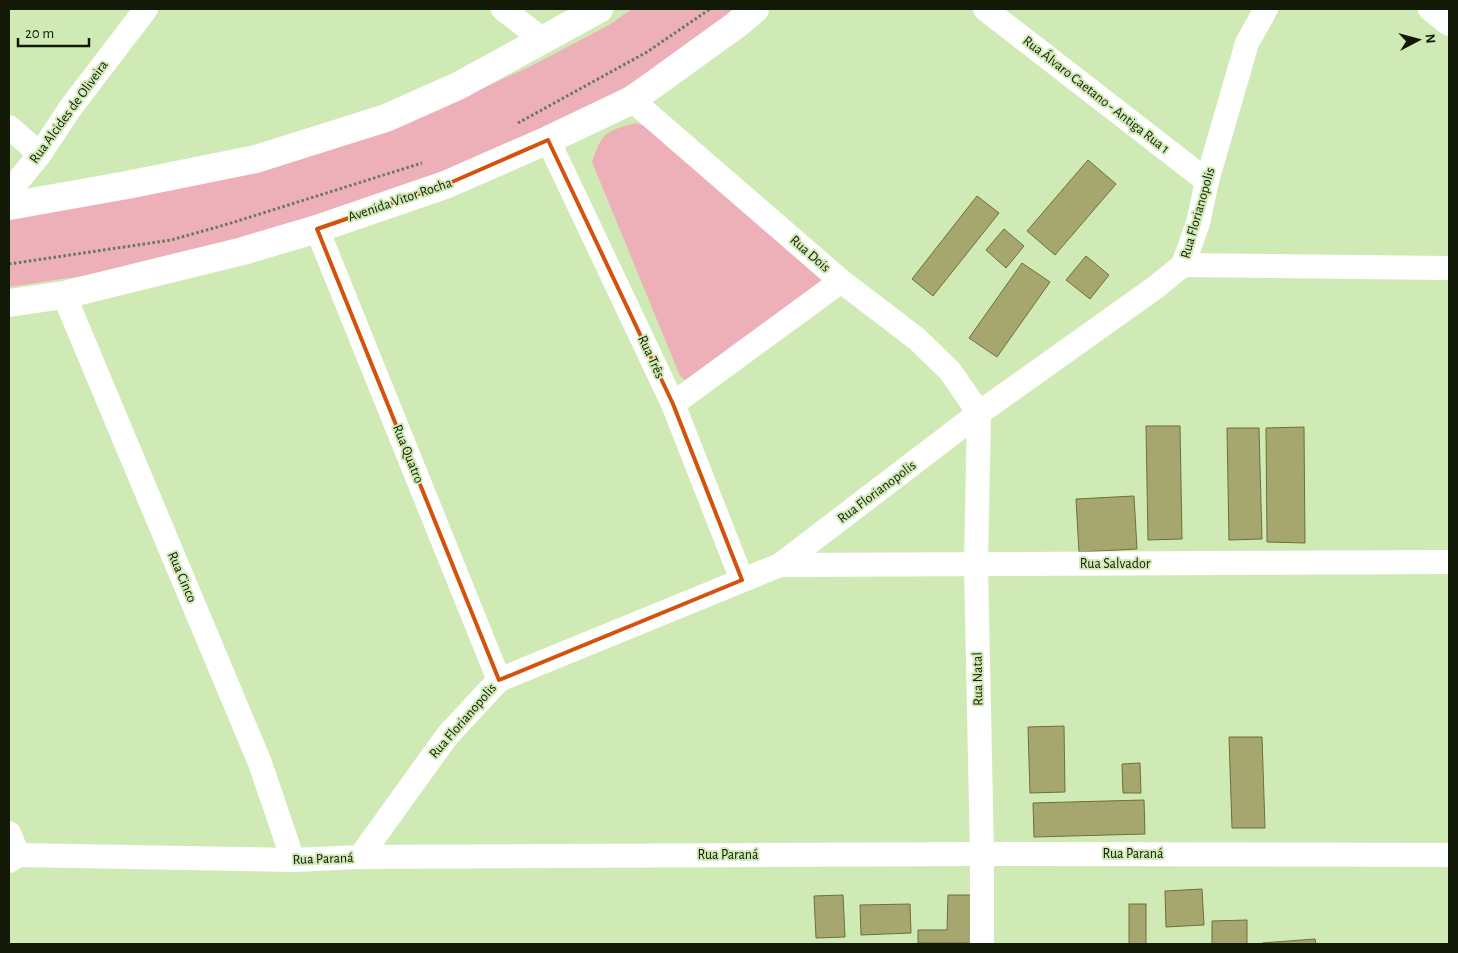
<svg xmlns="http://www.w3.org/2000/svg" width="1458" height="953" viewBox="0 0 1458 953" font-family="'Alegreya Sans',sans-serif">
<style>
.green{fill:#edb0b9}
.building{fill:#a6a76f;stroke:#6f6f39}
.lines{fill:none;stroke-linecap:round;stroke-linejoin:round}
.path{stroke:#697957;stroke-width:3;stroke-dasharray:2.5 2.5;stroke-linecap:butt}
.minor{stroke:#fff;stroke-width:24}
.tertiary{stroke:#fff;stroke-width:28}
.marked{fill:none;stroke:#d3530c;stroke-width:4;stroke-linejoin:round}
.labels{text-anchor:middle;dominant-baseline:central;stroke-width:4;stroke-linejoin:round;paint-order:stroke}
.street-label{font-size:14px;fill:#121a07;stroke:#d0eab5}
</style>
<rect width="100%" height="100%" fill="#d0eab5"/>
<g class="green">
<path d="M632,9h109l-13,11 -104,68 -69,38 -109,49 -107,35 -142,41 -102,23 -86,13v-70l410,-100 110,-50 80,-42z"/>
<path d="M636,123l14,5 172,152 -5,11 -130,91 -7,-6 -88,-214c10,-30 14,-31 44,-39z"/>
</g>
<g class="building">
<path d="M1088,160l28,24 -61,71 -28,-24z"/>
<path d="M977,196l22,17 -66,83 -21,-17z"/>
<path d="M1004,229l20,17 -18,22 -20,-18z"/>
<path d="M1086,256l23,19 -19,24 -24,-19z"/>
<path d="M1022,263l28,19 -53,75 -28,-19z"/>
<path d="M1146,426h34l2,113 -34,1z"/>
<path d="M1304,427l1,116 -38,-1 -1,-114z"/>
<path d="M1227,428h32l3,111 -33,1z"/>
<path d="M1134,496l3,53 -58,3 -3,-53z"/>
<path d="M1064,726l1,66 -35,1 -2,-66z"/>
<path d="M1229,737h33l3,91h-33z"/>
<path d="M1140,763l1,30h-18l-1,-29z"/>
<path d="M1144,800l1,34 -111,3 -1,-34z"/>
<path d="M1202,889l2,36 -38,2 -1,-36z"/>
<path d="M843,895l2,42 -29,1 -2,-42z"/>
<path d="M948,895h23v48h-53v-13h29z"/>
<path d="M910,904l1,29 -50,2 -1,-30z"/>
<rect x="1129" y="904" width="17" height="40"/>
<path d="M1247,920v24h-35v-23z"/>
<path d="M1315,939l1,5h-54v-1z"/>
</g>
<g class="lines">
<g class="path">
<path d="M518,123l129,-71 63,-43"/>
<path d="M9,264l162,-24 57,-16 194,-61"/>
</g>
<g class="minor">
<path d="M503,9l40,31"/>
<path d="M985,9l222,172"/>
<path d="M1430,9l19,15"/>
<path d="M632,100l209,181 76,58 33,32 29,42 -3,152 6,289v90"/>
<path d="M9,127l31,27"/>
<path d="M548,140l125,264 69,176"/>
<path d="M9,192l31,-38 31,-47 75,-98"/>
<path d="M317,229l182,451"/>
<path d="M1183,265l266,3"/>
<path d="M64,295l196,468 33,97"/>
<path d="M673,404l168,-123"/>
<path d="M780,565l669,-3"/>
<path d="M9,833l9,22"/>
<path d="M360,857l87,-121 52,-56 281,-115 199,-152 177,-126 27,-22 15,-42 9,-42 40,-138 19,-34"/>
<path d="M9,861l9,-6 275,5 67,-3 622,-3 467,1"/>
</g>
<g class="tertiary">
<path d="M9,206l118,-21 129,-26 130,-41 72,-32 141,-77"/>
<path d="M9,303l55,-8 179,-44 74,-22 128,-44 103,-45 84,-40 104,-75 19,-16"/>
</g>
</g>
<path class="marked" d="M548,140l125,264 69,176 -243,100 -182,-451 128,-44z"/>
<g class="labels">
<g class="street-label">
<text transform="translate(1096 95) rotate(38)">Rua Álvaro Caetano - Antiga Rua 1</text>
<text transform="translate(69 112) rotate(-54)">Rua Alcides de Oliveira</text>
<text transform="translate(400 200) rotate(-19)">Avenida Vitor Rocha</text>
<text transform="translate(1198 213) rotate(-74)">Rua Florianopolis</text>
<text transform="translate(810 254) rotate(41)">Rua Dois</text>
<text transform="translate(651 357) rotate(65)">Rua Três</text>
<text transform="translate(408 454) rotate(68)">Rua Quatro</text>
<text transform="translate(877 492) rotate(-37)">Rua Florianopolis</text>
<text x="1115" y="564">Rua Salvador</text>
<text transform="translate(182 577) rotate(67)">Rua Cinco</text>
<text transform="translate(978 679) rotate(-91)">Rua Natal</text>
<text transform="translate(463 721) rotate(-49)">Rua Florianopolis</text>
<text x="1133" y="854">Rua Paraná</text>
<text x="728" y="855">Rua Paraná</text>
<text transform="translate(323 859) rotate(-2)">Rua Paraná</text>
</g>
</g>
<rect width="1458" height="953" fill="none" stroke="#121a07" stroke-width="20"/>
<g transform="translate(1418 40) rotate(84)" stroke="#d0eab5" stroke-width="4" paint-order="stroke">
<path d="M0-4L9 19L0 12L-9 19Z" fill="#121a07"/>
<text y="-8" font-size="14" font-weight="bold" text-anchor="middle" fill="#121a07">N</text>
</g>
<path d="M18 38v8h71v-8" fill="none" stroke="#121a07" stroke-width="2.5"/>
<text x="25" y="38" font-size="15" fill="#121a07" stroke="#d0eab5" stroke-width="4" paint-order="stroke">20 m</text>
</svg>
